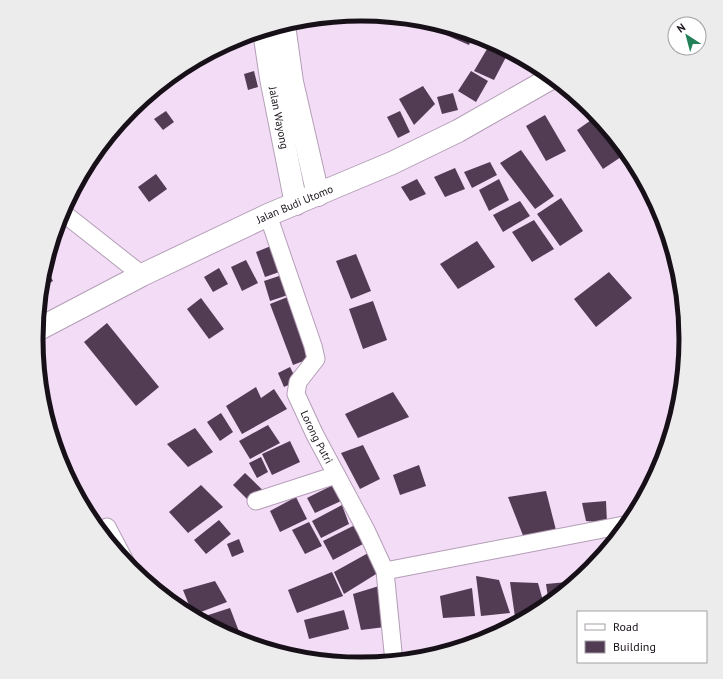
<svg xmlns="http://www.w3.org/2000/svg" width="723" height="679" viewBox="0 0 723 679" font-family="'PT Sans',sans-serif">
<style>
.building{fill:#523c54}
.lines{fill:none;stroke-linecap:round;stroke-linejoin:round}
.street-casing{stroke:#b49eb7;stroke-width:19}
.secondary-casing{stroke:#b49eb7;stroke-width:24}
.street{stroke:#fff;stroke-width:17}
.secondary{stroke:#fff;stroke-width:22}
.labels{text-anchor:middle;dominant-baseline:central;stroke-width:4;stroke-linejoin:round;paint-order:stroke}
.street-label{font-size:11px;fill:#181019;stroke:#fff}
.rim{fill:none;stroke:#181019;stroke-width:5}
</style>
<rect width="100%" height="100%" fill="#f3dcf6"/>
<g class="building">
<path d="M442,25l31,10 -4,10 -30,-13z"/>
<path d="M487,49l19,8 -12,23 -20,-9z"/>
<path d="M254,71l4,16 -10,3 -4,-16z"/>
<path d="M471,71l17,10 -12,21 -18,-11z"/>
<path d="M423,86l12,18 -21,21 -15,-26z"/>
<path d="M453,93l5,17 -16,4 -5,-17z"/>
<path d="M166,111l8,11 -11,8 -9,-11z"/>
<path d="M400,111l10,21 -12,6 -11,-21z"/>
<path d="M545,115l21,36 -20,10 -20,-35z"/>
<path d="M597,116l30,37 -24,16 -26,-39z"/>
<path d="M521,150l33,46 -19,13 -35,-46z"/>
<path d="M490,162l7,13 -25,13 -8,-16z"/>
<path d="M455,168l10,21 -20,8 -11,-20z"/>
<path d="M156,174l11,15 -18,13 -11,-15z"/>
<path d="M417,179l9,15 -16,7 -9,-14z"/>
<path d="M499,179l10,21 -20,11 -10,-21z"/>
<path d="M561,198l22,33 -23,15 -23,-32z"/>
<path d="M520,201l10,15 -27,16 -10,-17z"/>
<path d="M534,220l20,29 -22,13 -20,-30z"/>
<path d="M477,241l18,26 -37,22 -18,-25z"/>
<path d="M276,244l9,26 -20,7 -9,-25z"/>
<path d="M356,254l15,37 -20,8 -15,-38z"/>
<path d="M246,260l12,23 -16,8 -11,-24z"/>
<path d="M45,267l8,14 -12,7 1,-12z"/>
<path d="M219,268l9,16 -15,8 -9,-15z"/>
<path d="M609,272l23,26 -36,29 -22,-28z"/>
<path d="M285,274l6,20 -21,7 -6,-20z"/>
<path d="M290,296l24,61 -21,8 -23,-61z"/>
<path d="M201,298l23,31 -15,10 -22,-30z"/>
<path d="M373,301l14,39 -24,9 -14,-40z"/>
<path d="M107,323l52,64 -23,19 -52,-64z"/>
<path d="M290,367l7,14 -13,6 -6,-14z"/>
<path d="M256,387l5,11 13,-9 13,20 -45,25 -16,-28z"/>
<path d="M393,392l16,25 -51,21 -13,-24z"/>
<path d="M221,413l12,19 -13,9 -13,-19z"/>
<path d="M268,425l12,18 -30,16 -11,-18z"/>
<path d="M195,428l18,24 -25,15 -21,-23z"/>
<path d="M290,441l10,21 -28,13 -10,-21z"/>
<path d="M363,445l17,34 -20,10 -19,-36z"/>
<path d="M261,457l7,15 -11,6 -8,-15z"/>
<path d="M419,465l7,21 -26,9 -7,-20z"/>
<path d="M245,473l27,26 -14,11 -25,-25z"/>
<path d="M201,485l22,22 -35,26 -19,-21z"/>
<path d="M333,485l8,16 -26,12 -8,-15z"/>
<path d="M546,491l11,43 -33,4 -16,-41z"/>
<path d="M296,497l11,22 -27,13 -10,-21z"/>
<path d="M606,501l1,22 -21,-2 -4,-18z"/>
<path d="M342,505l7,19 -28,14 -9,-17z"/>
<path d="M219,520l12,14 -25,20 -12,-14z"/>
<path d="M309,522l13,24 -17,8 -13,-24z"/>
<path d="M355,525l8,19 -30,16 -10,-19z"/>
<path d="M239,539l5,13 -12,5 -5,-13z"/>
<path d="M370,552l11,19 -37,23 -10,-22z"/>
<path d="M595,566l-4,4 -9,8 -3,-10z"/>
<path d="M332,572l11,24 -46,17 -9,-23z"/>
<path d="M476,576l23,4 11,33 -29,3z"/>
<path d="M215,581l12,21 -34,13 -10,-25z"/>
<path d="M578,581l-29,23 -3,-20z"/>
<path d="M510,582l28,1 7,25 -30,9z"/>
<path d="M379,586l6,41 -24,3 -8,-36z"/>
<path d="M472,588l3,28 -32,2 -3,-22z"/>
<path d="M230,608l13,34 -43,-22 -1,-2z"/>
<path d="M344,610l5,19 -40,10 -5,-19z"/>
</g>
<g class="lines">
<defs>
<g id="street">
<path d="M62,212l80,63"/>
<path id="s1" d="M268,215l45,131 3,13 -18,23 -2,12 19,41 51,95 19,41 9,91"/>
<path d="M256,501l80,-26"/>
<path d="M101,532l6,-5 20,38"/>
<path d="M385,571l244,-47"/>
</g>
<g id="secondary">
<path d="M284,25l8,57 26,113"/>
<path id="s2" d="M264,31l7,47 25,126"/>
<path id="s3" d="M37,330l105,-55 126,-60 124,-52 66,-32 95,-54"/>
</g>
</defs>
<use href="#street" class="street-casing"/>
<use href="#secondary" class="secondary-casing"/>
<use href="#street" class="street"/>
<use href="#secondary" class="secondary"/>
</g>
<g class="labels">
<g class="street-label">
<text stroke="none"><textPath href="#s2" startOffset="88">Jalan Wayong</textPath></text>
<text stroke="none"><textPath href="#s3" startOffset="287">Jalan Budi Utomo</textPath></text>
<text stroke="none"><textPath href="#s1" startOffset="241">Lorong Putri</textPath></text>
</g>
</g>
<path d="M0 0H723V679H0ZM43 339a318 318 0 1 1 636 0a318 318 0 1 1-636 0Z" fill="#edeced" fill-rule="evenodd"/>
<path class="rim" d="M43 339a318 318 0 1 1 636 0a318 318 0 1 1-636 0Z"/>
<rect x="577" y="611" width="130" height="52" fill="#ffffff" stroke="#a39fa3"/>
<rect x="585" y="624" width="20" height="6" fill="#ffffff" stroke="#a39fa3"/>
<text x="613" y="631" font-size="12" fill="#181019">Road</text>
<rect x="585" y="641" width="20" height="12" fill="#523c54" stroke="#a39fa3"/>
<text x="613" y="651" font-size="12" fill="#181019">Building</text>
<g transform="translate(687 36) rotate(324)"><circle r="19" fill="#ffffff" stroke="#a39fa3"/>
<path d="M0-3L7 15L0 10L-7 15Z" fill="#238158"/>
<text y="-6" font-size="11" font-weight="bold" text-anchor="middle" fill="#181019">N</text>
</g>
</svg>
